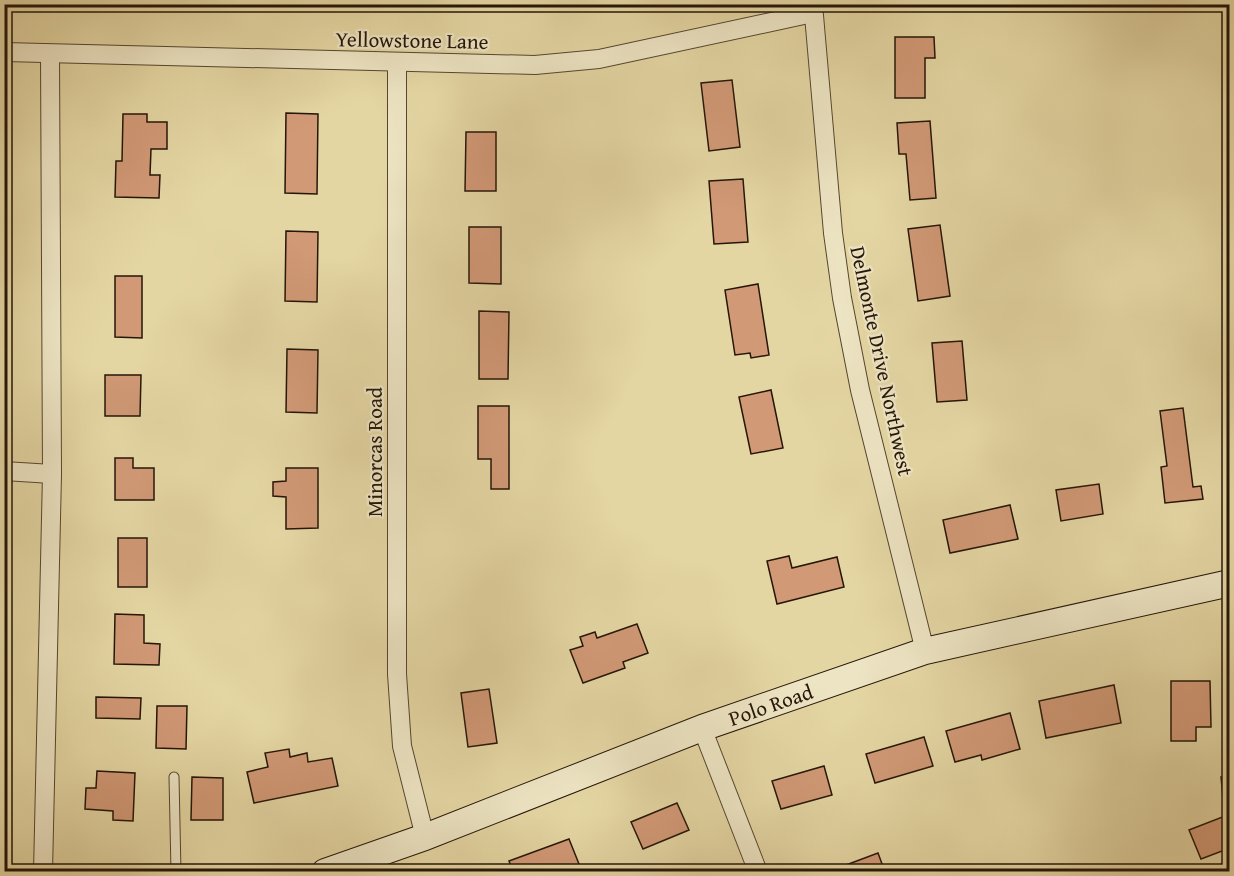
<svg xmlns="http://www.w3.org/2000/svg" width="1234" height="876" viewBox="0 0 1234 876" font-family="'Gentium Book Plus',serif">
<style>
.building{fill:#d19976;stroke:#251608;stroke-width:1.5}
.lines{fill:none;stroke-linecap:round;stroke-linejoin:round}
.lane-casing{stroke:#55462f;stroke-width:11}
.street-casing{stroke:#55462f;stroke-width:20}
.secondary-casing{stroke:#251608;stroke-width:28}
.lane{stroke:#ede4c3;stroke-width:9}
.street{stroke:#ede4c3;stroke-width:18}
.secondary{stroke:#ede4c3;stroke-width:26}
.labels{text-anchor:middle;dominant-baseline:central;stroke-width:4.5;stroke-linejoin:round;paint-order:stroke}
.street-label{font-size:21px;fill:#251608;stroke:#ede4c3}
</style>
<rect width="100%" height="100%" fill="#e4d6a3"/>
<filter id="stains"><feTurbulence type="fractalNoise" baseFrequency=".00333" numOctaves="4"/><feColorMatrix values="0 0 0 0 .2 0 0 0 0 .09 0 0 0 0 .02 0 0 0 .5 -.17"/></filter>
<radialGradient id="worn" r=".72"><stop offset=".6" stop-color="#630" stop-opacity="0"/><stop offset="1" stop-color="#630" stop-opacity=".3"/></radialGradient>
<g class="building">
<path d="M895,37h39l1,21h-10v40h-30z"/>
<path d="M732,80l8,67 -31,4 -8,-68z"/>
<path d="M286,113l32,1 -1,80 -32,-1z"/>
<path d="M123,114h24v8h20v27h-16l-1,26h10l-1,23 -44,-1 1,-36h6z"/>
<path d="M930,121l6,77 -26,2 -4,-46h-7l-2,-31z"/>
<path d="M466,132h30v59h-31z"/>
<path d="M743,179l5,63 -34,2 -5,-63z"/>
<path d="M940,225l10,71 -32,5 -10,-72z"/>
<path d="M469,227h32v57l-32,-1z"/>
<path d="M286,231l32,1 -1,70 -32,-1z"/>
<path d="M115,276h27v62l-27,-1z"/>
<path d="M758,284l11,71 -18,3 -1,-5 -15,2 -10,-65z"/>
<path d="M479,311l30,1 -1,67h-29z"/>
<path d="M962,341l5,59 -30,2 -5,-59z"/>
<path d="M287,349l31,1 -1,63 -31,-1z"/>
<path d="M105,375h36l-1,41h-35z"/>
<path d="M771,390l12,58 -32,6 -12,-57z"/>
<path d="M478,406h31v83h-18v-30h-13z"/>
<path d="M1183,408l10,79 8,-1 2,13 -38,4 -4,-36 6,-1 -7,-55z"/>
<path d="M115,458h18v10h21v32h-39z"/>
<path d="M286,468h32v60l-32,1v-32l-13,-1v-14l13,-1z"/>
<path d="M1099,484l4,30 -42,7 -5,-31z"/>
<path d="M1010,505l8,34 -68,14 -7,-33z"/>
<rect x="118" y="538" width="29" height="49"/>
<path d="M789,556l3,12 45,-11 7,30 -67,17 -10,-43z"/>
<path d="M115,614l29,1v28l16,1 -1,21 -45,-1z"/>
<path d="M637,624l11,29 -25,9 2,6 -42,15 -13,-33 13,-4 -3,-9 15,-5 2,6z"/>
<path d="M1171,681h39l1,46h-15v14h-25z"/>
<path d="M1114,685l7,38 -75,15 -7,-37z"/>
<path d="M489,689l8,54 -29,4 -7,-54z"/>
<path d="M96,697l45,1 -1,21 -44,-1z"/>
<path d="M157,706h30l-1,43 -30,-1z"/>
<path d="M1010,713l10,36 -38,11 -1,-5 -26,7 -9,-31z"/>
<path d="M924,737l9,29 -58,17 -9,-29z"/>
<path d="M289,749l1,8 17,-4 1,9 24,-4 6,28 -84,17 -7,-31 21,-5 -3,-14z"/>
<path d="M824,766l8,29 -51,14 -9,-28z"/>
<path d="M97,771l38,2 -2,48 -20,-1v-9l-28,-2 1,-21h10z"/>
<path d="M192,777l31,1v42h-32z"/>
<path d="M1221,777h9v21h-7z"/>
<path d="M677,803l12,27 -46,19 -12,-27z"/>
<path d="M1230,814v34l-29,11 -12,-29z"/>
<path d="M569,839l12,30 -68,3 -4,-11z"/>
<path d="M878,853l7,19h-37l-2,-7z"/>
<path d="M1230,861v11h-12l-2,-6z"/>
</g>
<g class="lines">
<defs>
<path id="lane" d="M174,777l2,95"/>
<g id="street">
<path d="M813,4l20,229 9,65 18,92 65,261"/>
<path d="M4,52l531,13 64,-6 214,-46"/>
<path d="M397,63v611l5,72 23,91"/>
<path d="M4,471l48,3"/>
<path d="M702,728l56,144"/>
<path d="M43,872l9,-398 -2,-420"/>
</g>
<g id="secondary">
<path id="s1" d="M325,872l100,-35 277,-109 223,-77 305,-68"/>
</g>
</defs>
<use href="#lane" class="lane-casing"/>
<use href="#street" class="street-casing"/>
<use href="#secondary" class="secondary-casing"/>
<use href="#lane" class="lane"/>
<use href="#street" class="street"/>
<use href="#secondary" class="secondary"/>
</g>
<g class="labels">
<g class="street-label">
<text transform="translate(412 40) rotate(1)">Yellowstone Lane</text>
<text transform="translate(882 361) rotate(78)">Delmonte Drive Northwest</text>
<text transform="translate(374 452) rotate(-90)">Minorcas Road</text>
<text stroke="none"><textPath href="#s1" startOffset="476">Polo Road</textPath></text>
</g>
</g>
<rect width="1234" height="876" fill="none" stroke="#e4d6a3" stroke-width="24"/>
<rect x="6" y="6" width="1222" height="864" fill="none" stroke="#251608" stroke-width="3"/>
<rect x="12" y="12" width="1210" height="852" fill="none" stroke="#251608" stroke-width="1.5"/>
<rect width="100%" height="100%" filter="url(#stains)"/>
<rect width="100%" height="100%" fill="url(#worn)"/>
</svg>
